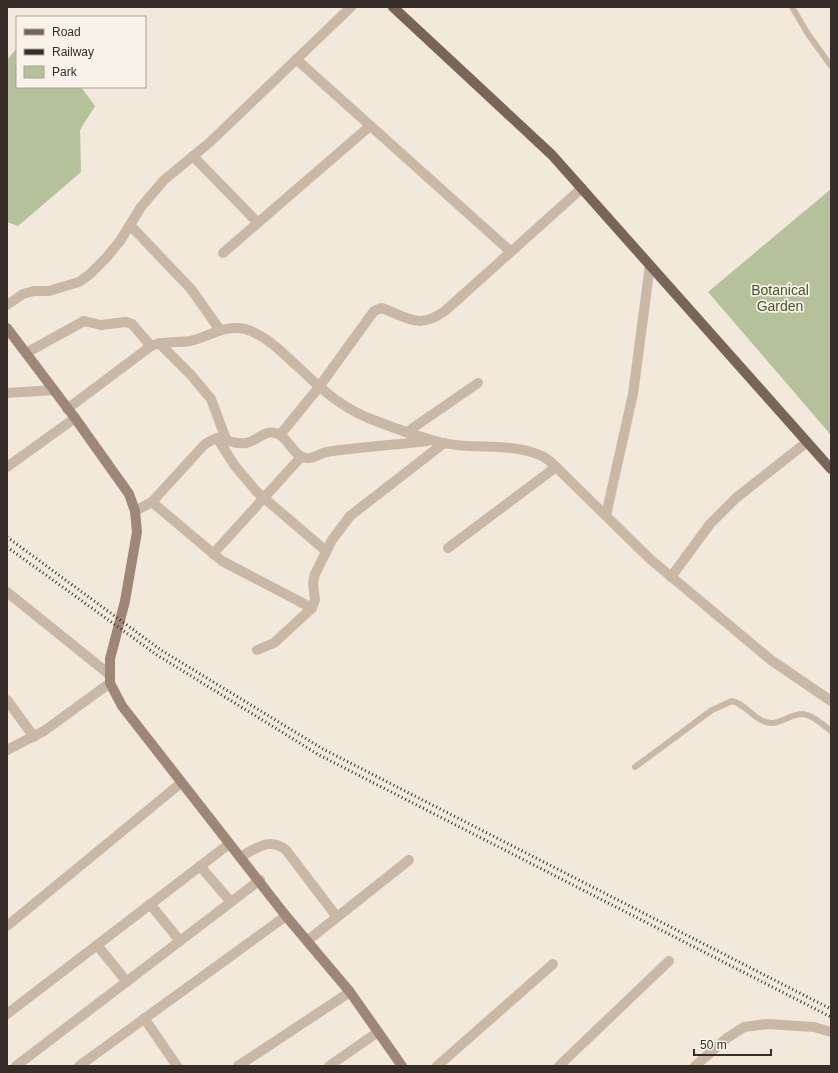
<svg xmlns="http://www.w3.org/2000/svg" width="838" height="1073" viewBox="0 0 838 1073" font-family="Helvetica,sans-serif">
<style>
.green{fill:#b4c19b}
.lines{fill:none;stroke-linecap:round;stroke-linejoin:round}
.lane{stroke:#cab8a7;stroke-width:6}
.street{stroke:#cab8a7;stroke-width:10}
.secondary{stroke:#9e8779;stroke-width:10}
.primary{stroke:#786459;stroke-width:10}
.rail{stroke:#362d28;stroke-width:3;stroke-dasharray:1 3;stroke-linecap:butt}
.labels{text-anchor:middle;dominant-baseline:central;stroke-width:3.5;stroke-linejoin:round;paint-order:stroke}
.park-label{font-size:14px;fill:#45552c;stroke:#f9f2e8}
</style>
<rect width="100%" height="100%" fill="#f2e8db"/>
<g class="green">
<path d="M17,48v39h64l14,19 -15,24 1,42 -63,54 -11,-4v-162z"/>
<path d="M831,189v246l-123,-143z"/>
</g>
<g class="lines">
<g class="lane">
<path d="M792,7l16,27 23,32"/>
<path d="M635,767l77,-57 20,-9c13,3 19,15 31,20 13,7 25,-6 38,-7 11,0 22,11 30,17"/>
</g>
<g class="street">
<path d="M296,59l214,192"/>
<path d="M193,156l65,67"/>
<path d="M130,225l61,64 29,41"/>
<path d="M223,253l147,-127"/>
<path d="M7,305l16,-11 11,-3h15l30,-9 11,-8 16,-16 14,-17 21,-34 23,-27 45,-37 142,-136"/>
<path d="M159,343l32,32 20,24 15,40"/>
<path d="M26,353l58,-32 17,4 25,-3 6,2 19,22"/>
<path d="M7,393l47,-3"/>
<path d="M67,409l84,-63c12,-5 25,-3 39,-5 18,-4 35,-17 55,-12 21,6 35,22 51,36 22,21 42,40 70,52 25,10 51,20 77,26 33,7 68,-1 99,13 5,2 10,7 14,11l94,92 121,101 60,41"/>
<path d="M407,432l71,-49"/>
<path d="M280,435l39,-48 55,-76 8,-3c28,11 37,21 63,3l137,-123"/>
<path d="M217,438l18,28 22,26 69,59"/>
<path d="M7,467l68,-49"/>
<path d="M152,502l70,59 90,47"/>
<path d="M135,511l17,-9 51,-56c19,-16 25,0 43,-3 12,-2 20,-16 34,-8 10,6 14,22 27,23 6,1 14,-5 20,-6 33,-5 67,-7 101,-11"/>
<path d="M606,515l27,-121 17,-129"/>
<path d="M448,548l108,-81"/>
<path d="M213,554l88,-97"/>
<path d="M671,577l39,-53 26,-26 71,-56"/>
<path d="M7,592l103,83"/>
<path d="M257,650l17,-7 38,-35 3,-8 -2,-17 2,-9 17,-34 18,-24 94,-73"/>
<path d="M7,700l27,37"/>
<path d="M7,750l37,-19 66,-48"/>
<path d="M240,857c17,-9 29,-20 46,-7l51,67"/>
<path d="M200,866l31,36"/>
<path d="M150,904l30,37"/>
<path d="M7,926l174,-143"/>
<path d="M307,941l102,-81"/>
<path d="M97,945l30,37"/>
<path d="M7,1014l222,-170"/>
<path d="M144,1018l33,48"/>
<path d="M16,1066l244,-186"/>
<path d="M79,1066l207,-150"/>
<path d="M238,1066l112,-74"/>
<path d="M329,1066l49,-34"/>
<path d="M437,1066l116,-102"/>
<path d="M559,1066l110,-105"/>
<path d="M695,1066l32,-28 17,-11 23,-3 47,3 17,5"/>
</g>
<path class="secondary" d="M7,328l68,90 54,76 6,17 2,21 -12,69 -15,58v24l12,23 164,210 64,76 52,74"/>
<path class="primary" d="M393,7l159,148 279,314"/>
<g class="rail">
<path d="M7,537l154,113 162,99 508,260"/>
<path d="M7,547l150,108 162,100 512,262"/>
</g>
</g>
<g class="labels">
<g class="park-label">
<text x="780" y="290">Botanical<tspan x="780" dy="16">Garden</tspan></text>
</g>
</g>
<rect width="838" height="1073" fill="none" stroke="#362d28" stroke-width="16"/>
<rect x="16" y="16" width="130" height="72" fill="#f9f2e8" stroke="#aba39b"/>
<rect x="24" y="29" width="20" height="6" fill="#786459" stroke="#aba39b"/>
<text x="52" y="36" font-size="12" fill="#362d28">Road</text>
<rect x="24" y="49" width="20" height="6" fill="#362d28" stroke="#aba39b"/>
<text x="52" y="56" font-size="12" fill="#362d28">Railway</text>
<rect x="24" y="66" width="20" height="12" fill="#b4c19b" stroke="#aba39b"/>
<text x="52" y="76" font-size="12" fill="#362d28">Park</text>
<path d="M694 1049v6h77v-6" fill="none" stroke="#362d28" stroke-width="2"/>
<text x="700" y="1049" font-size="12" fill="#362d28" stroke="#f9f2e8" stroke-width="3" paint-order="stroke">50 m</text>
</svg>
